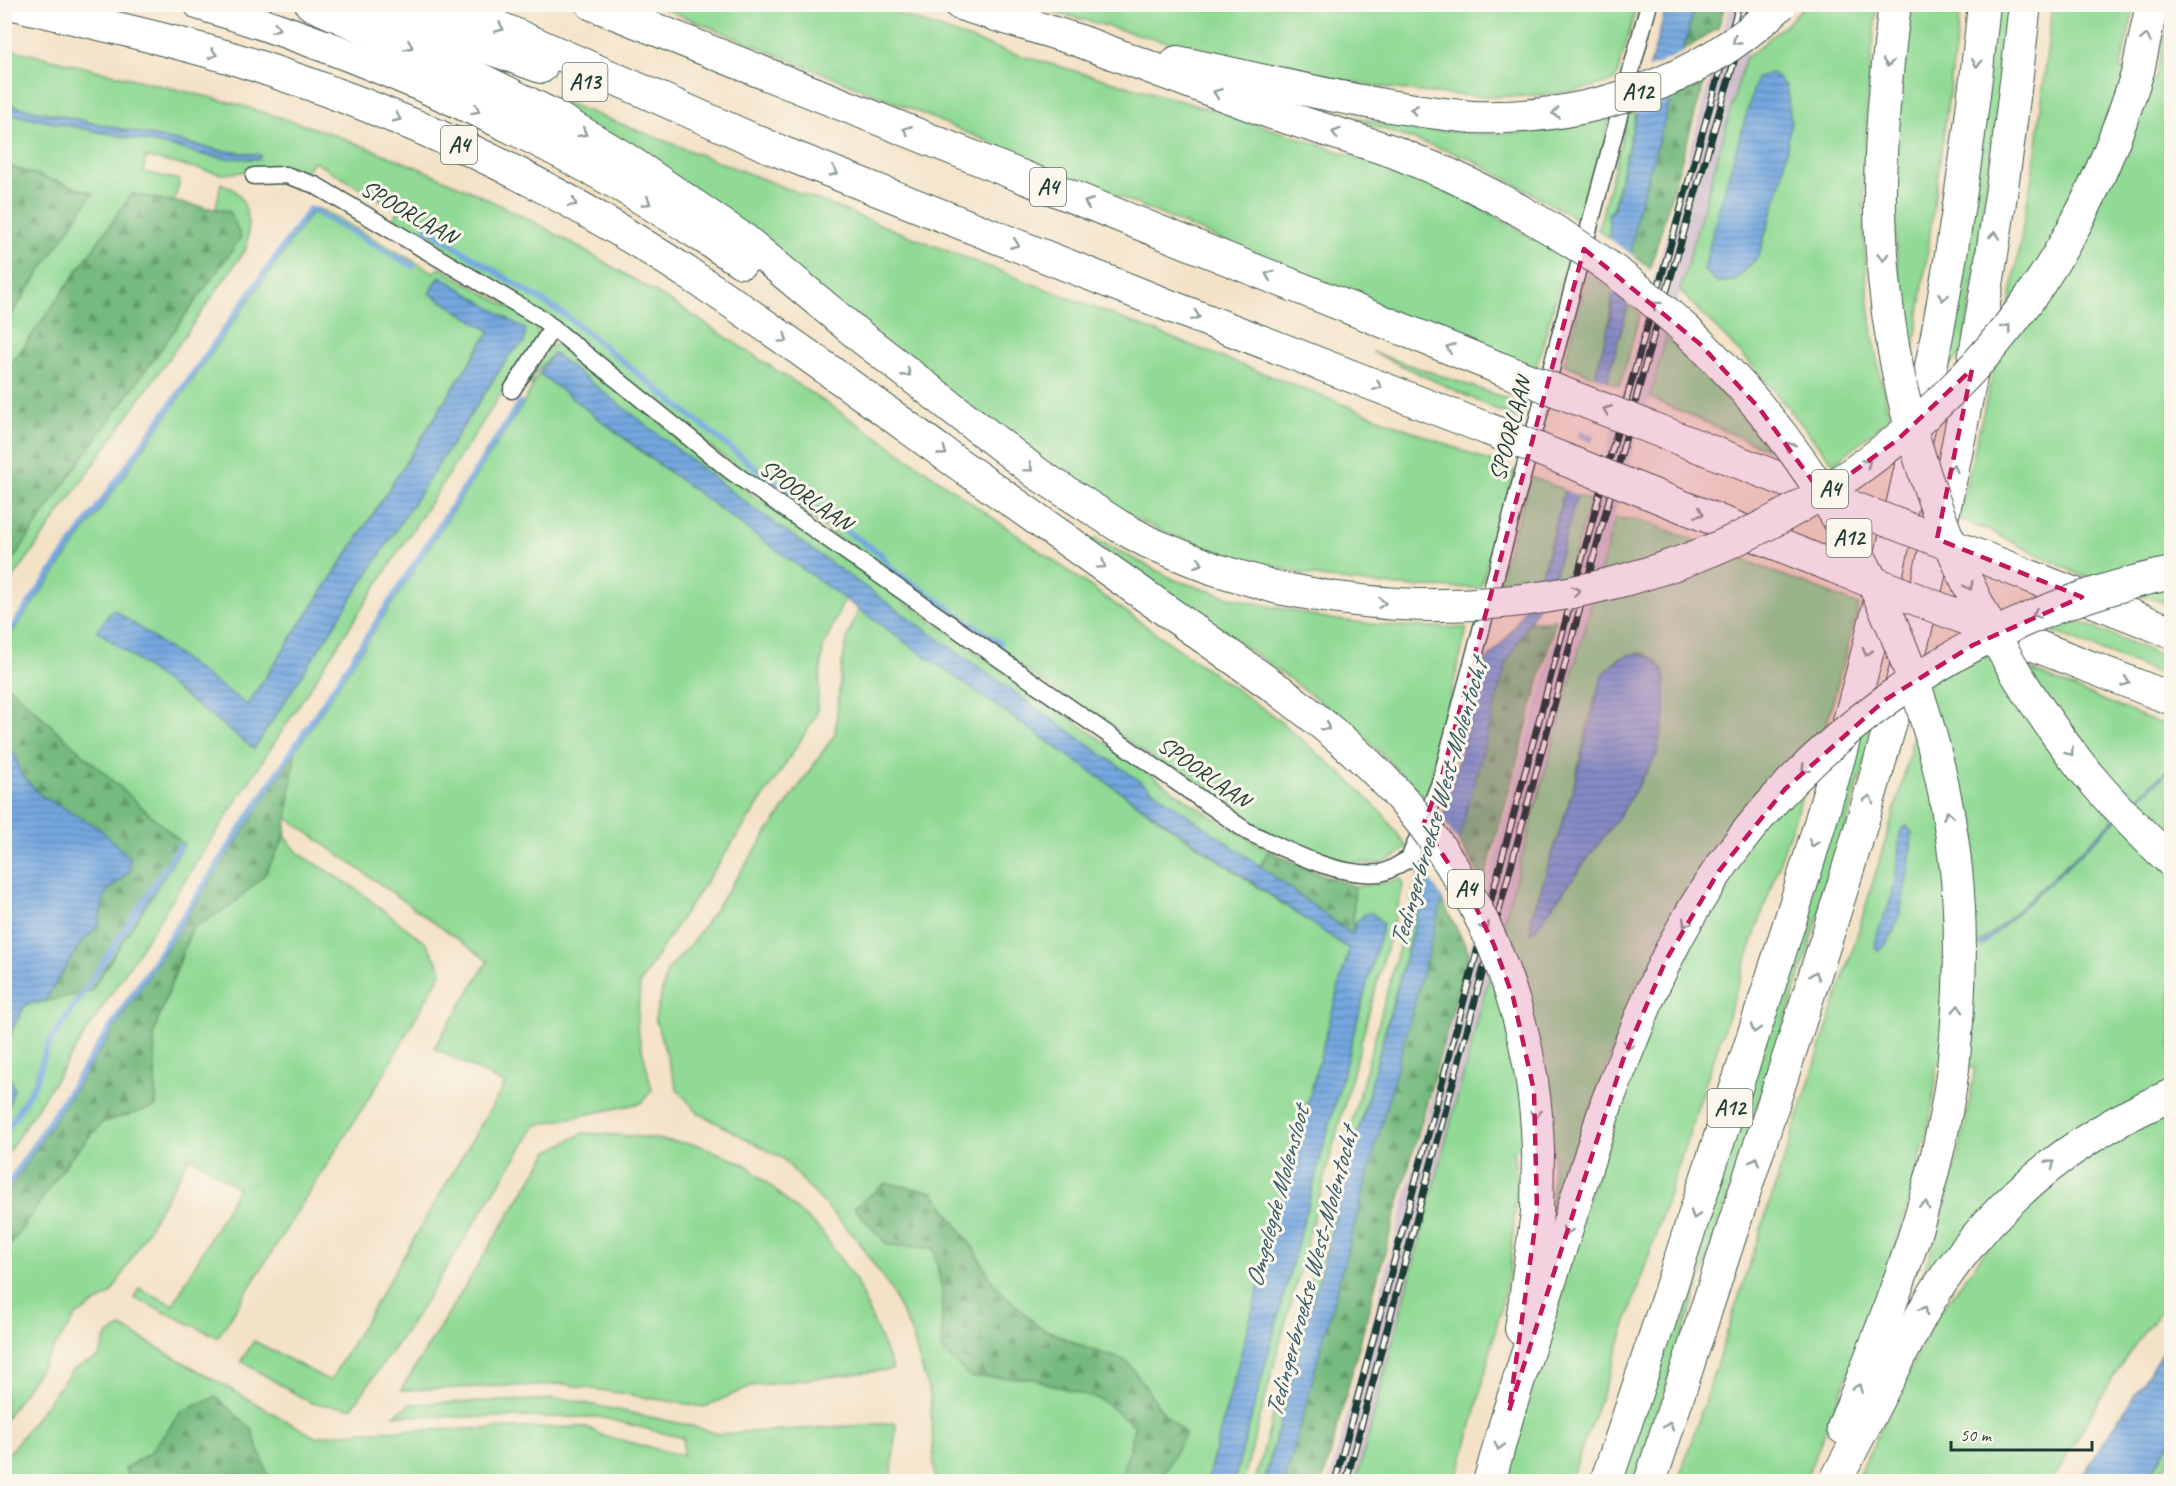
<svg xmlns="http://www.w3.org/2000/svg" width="2176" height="1486" viewBox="0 0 2176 1486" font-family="Caveat,sans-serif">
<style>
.railway{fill:#d0bdcc}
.green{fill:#91da95;stroke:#588c64;stroke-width:1.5;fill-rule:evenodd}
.forest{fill:url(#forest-firs);stroke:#4a7c59;stroke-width:1.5}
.water{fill:url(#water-rules);stroke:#4a728a;stroke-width:1.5}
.pier{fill:#f4e2c7}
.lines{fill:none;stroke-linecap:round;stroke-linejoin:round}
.stream{stroke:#74a7e0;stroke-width:6}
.minor-casing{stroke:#3f564a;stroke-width:19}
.motorway-casing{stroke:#3f564a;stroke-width:34}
.minor{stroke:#fff;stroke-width:16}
.motorway{stroke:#fff;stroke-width:32}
.rail-casing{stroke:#1f3d34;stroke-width:7}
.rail{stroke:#fbf7ec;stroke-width:4.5;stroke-dasharray:14;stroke-linecap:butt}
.motorway-bridge-casing{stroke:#3f564a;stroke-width:34;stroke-linecap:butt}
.motorway-bridge{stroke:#fff;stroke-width:32}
.oneway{stroke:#8f9e9a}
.marked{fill:#c2185b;fill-opacity:0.2;stroke:#c2185b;stroke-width:4.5;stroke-dasharray:12 8;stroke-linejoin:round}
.labels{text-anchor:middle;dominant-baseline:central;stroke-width:6;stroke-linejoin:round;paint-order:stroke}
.shield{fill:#fbf7ec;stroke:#61756b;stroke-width:1.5}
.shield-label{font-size:22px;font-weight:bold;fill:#1f3d34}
.street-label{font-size:24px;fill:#1f3d34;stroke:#fbf7ec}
.water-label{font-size:26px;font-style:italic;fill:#395d68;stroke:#fbf7ec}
</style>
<defs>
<pattern id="forest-firs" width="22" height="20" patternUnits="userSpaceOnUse" patternTransform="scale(1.5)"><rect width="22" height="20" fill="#74ba7e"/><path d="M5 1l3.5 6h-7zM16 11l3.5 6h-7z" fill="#5f9868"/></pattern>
<pattern id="water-rules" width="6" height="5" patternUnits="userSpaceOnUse" patternTransform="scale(1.5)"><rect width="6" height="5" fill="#74a7e0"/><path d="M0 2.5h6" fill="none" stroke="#5f89b6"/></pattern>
</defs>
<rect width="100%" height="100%" fill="#fbf7ec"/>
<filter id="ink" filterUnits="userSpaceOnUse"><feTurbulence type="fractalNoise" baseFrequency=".0167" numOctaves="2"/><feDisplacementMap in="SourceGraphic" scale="12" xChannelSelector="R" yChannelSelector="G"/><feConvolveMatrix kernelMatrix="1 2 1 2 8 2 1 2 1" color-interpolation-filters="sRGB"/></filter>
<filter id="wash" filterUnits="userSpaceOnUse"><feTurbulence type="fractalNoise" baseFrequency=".008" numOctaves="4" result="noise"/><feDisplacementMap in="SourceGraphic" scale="24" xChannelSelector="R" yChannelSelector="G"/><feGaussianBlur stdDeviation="1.35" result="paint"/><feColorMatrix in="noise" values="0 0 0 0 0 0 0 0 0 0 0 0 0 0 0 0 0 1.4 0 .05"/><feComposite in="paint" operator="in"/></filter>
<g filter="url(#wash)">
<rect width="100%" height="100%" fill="#f4e2c7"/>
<path class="railway" d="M1730,5h31l-106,376 -33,105 -125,461 -141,534 -27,1 95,-355 78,-300z"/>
<g class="green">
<path d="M655,5h218l132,46 225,64 179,60 58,25 100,58 -32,114 -636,-268z"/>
<path d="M1028,5h609l-21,75c-14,4 -29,9 -44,11 -68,11 -136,4 -203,-6 -116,-17 -228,-50 -341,-80z"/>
<path d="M1805,5h72c-16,136 -24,278 13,412l-56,47 -78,-95 -76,-78 65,-232 44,-37zM1791,121l-9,59 -24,77 -41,25 -13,-12 11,-47z"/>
<path d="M1907,5h54l-50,368 -8,-46 -12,-140z"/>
<path d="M1993,5h19l-49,347 -26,25z"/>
<path d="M2052,5h83l-15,64 35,11 16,-75v600l-91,-30 -90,-44 -32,-12 52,-218 27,-155z"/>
<path d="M5,48l228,55 94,29 87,34 61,27 61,30 65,37 82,49 198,130 394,278 76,65 31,31 25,34 -11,9 -16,7h-30l-57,-18 -54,-26 -265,-185 -582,-412 7,-12 -86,-49 -7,11 -41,-3 -43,5 -76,-17 -3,15 37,8 -6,22 -42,-8 -127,179v-49l87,-131 -87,-28v-52l165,33 38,10 17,2 34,1 1,-4 -42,-5 -213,-46z"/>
<path d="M487,72l1028,399 -35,117c-27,-1 -55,0 -82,-2 -89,-6 -176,-28 -256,-64 -30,-14 -59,-35 -87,-52z"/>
<path d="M1323,111c100,22 185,32 287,9l-26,103 -115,-65 -105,-35 -41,-10z"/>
<path d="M1636,113l-24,98 -4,2 3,26 -13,-9 30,-115z"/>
<path d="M221,183c4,3 9,4 13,7 16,13 16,42 12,59l-241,341v-19l71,-104 154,-255 -14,-4z"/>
<path d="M315,208l11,4 107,60 8,-4 93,54 4,4v11l-533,820 -1,-41 10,-27 -8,-22 -1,-19 10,-24 11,-20 18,-2 139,-156 -178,-163v-40zM429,293l94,50 -13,11 -256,395 -141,-140 134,96 110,-166 133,-209z"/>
<path d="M1588,273l25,18 -5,38 -13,48 -31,-13z"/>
<path d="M1628,305l12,9 -20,72 -13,-5z"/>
<path d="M1666,338l41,37 62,75 -119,-52z"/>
<path d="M559,343l177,140 461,324 72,44 -9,15 -503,-355 -204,-158 -21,24 1,6 6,-10 109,84 197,141 -22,50 -7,68 -41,64 -101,149 -34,54 -3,45 15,62 -11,13 -105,22 -120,191 -64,92 -41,-5 -70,-42 13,-20 76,40 175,-297 -71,-36 54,-87 -202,-144 9,-65 228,-348 10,-19h-3l-3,-10 21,-28z"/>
<path d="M1372,352l154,53 -5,16z"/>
<path d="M1531,477l33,13 -21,81 -4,8 -42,5z"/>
<path d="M1577,495l13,5 -21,75 -15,3z"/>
<path d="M1615,518l29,3 215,84 -34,125 -65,189 -150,453 -40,109h-68l65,-223 95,-265 -23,-14 -57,154 -32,99 4,-87 -41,5 4,34 -7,86 -35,144 -19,67 -100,1 141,-535zM1643,653l11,6 3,95 -35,58 -88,119 -4,2c11,-50 29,-96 43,-145 10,-36 16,-91 37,-121 7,-11 21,-12 33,-14z"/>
<path d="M1096,539l79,41 53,17 102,22 60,7 77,2 -41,171 -74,-74 -91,-67 -168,-116z"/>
<path d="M859,608l322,227 168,114 -142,532h-47l24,-48 -21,-21 -36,-51 -41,-13 -49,-22 -44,-43 -19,-34 -41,-57 -47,-9 -32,25 34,37 46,3 8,43v59l28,27 61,1 70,22 34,26 -14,55h-186l-5,-86 -19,-63 -21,-44 -34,-50 -74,-80 -84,-45 -21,-24 -22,-71 12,-47 27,-31 141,-206 6,-63 6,-32z"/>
<path d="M2062,615l109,44v19l-134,-53z"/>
<path d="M1936,641l94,29 141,58v359l-54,25 -211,212c30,-84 56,-168 69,-256l-39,-4c1,32 -8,64 -16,95 -26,111 -73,217 -115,322l-127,1 175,-533 47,-157z"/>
<path d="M1878,720l-71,234 -172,527 -21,1 240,-744z"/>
<path d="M285,836l13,17 54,33 75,58 15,27 -60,106 -164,260 -84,-39 5,-10 34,17 65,-117 -48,-32 -79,138 -34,21 -72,104v-166l64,-94 34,-37 53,-15 -2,-75 38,-104 39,-22 34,-32z"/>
<path d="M1421,866l6,9 -163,606 -9,1z"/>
<path d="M1401,879l2,7 -160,595 -9,1 149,-558 -30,11 1,-49 19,-1z"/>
<path d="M2171,1111v188c-48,53 -82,121 -119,182l-197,1 81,-165 56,-75 30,-33 28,-25 66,-46z"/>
<path d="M583,1133l50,3 65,9 48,20 75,66 35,50 37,88 -142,17 -47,21 -140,-23 -163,6 147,-238z"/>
<path d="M121,1327l194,110 48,-6 224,-4 14,8 82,21v-18l-83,-21h-134l-72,-2 16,-11 156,-5 126,27 26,8 178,-11 -5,59 -624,-1 2,-2 -87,-68 -32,42 -25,15 5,13h-125l-1,-21 68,-90 27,-13 7,-20z"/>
<path d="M2171,1440v16l-14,25 -10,1z"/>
</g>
<g class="forest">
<path d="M1695,5h30l-7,23 -34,22z"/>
<path d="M1704,83l-54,186 -19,-15 6,-41 34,-115z"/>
<path d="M5,165l88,28 -88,131 -1,-159z"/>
<path d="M132,194l98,18 11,26 -165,229 -71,104v-198z"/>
<path d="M1556,620l-72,262 -27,-43 50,-178 23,-39z"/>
<path d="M4,683l180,162 -93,146 -47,11 36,-58 18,-18 7,-33 25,-22 -31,-43 -59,-33 -21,-24 -3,-15 -11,-12z"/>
<path d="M295,752l-10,84 -20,38 -34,32 -39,22 -13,32 -25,72 2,75 -53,15 -34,37 -64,94v-57z"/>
<path d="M1269,851l47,21 38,14 -1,49 -93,-69z"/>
<path d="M1441,899l28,53 -99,353 -47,176 -38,1z"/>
<path d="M886,1183l47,9 41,57 19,34 44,43 49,22 41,13 36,51 22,22 -25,47h-39l14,-55 -34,-26 -70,-22 -61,-1 -28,-27v-59l-8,-43 -46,-3 -34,-37z"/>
<path d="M216,1397l35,31 18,51 -2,2h-137l-5,-12 25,-16 32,-42z"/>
</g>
<g class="water">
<path d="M1667,5h28l-24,93 -34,115 -6,41 -3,51 -74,273 -47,83 -222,820 -21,1 221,-820c28,-28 50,-66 62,-104l64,-242 2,-30 -5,-73 5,-2 24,-99z"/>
<path d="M1772,73l14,13 5,35 -9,59 -24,77 -24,24 -17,1 -13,-12 11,-47 42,-146z"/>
<path d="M5,104l213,46 43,5 -2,4 -34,-1 -17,-2 -38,-10 -165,-33z"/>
<path d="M440,276l86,54 -2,13 -14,11 -256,395 -157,-119 16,-21 134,96 110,-166 133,-208 -61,-38z"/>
<path d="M553,353l204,158 503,355 92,69 4,-12 8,-9 8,-1 11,11 -149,557h-27l142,-532c-272,-188 -548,-373 -810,-576z"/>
<path d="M1637,653l17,6 9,11 2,10v35l-8,39 -35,58 -88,119 -4,2 2,-17 41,-126 29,-113c8,-13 19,-21 35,-24z"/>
<path d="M5,744l11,12 3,15 21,24 59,33 30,29 1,14 -25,22 -7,33 -18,18 -36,58 -18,2 -11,20 -10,24z"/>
<path d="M2171,766v3l-190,178 -2,-4 24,-19z"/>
<path d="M1907,826l5,7c-1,23 -10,108 -34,118l-3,-3c-1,-14 12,-35 16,-49 6,-22 7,-44 9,-66l3,-6z"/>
<path d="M5,1053l1,14 8,22 -9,27z"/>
<path d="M2171,1338v102l-24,41h-68z"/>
</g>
<g class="pier">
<path d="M1688,50l-13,48 -42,16 12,-44z"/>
<path d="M1607,237l27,19 -3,50 -21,-17z"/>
<path d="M1592,375l18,7 -14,54 -18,-7z"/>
<path d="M1576,436l18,7 -14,53 -18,-7z"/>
<path d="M1440,816l19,27 -15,58 -19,-30z"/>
</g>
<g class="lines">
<g class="stream">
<path d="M426,228l139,87 203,163 114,77 7,12 111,77"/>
<path d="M4,639l306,-430 103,57"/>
<path d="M4,1135l32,-54 12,-36 132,-199"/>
<path d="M4,1191l516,-788"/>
</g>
</g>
</g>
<g filter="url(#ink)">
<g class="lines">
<defs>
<g id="minor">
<path d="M254,176l32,-1 29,10 227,134 190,153 516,360c40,18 86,45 132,41 9,-1 20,-10 29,-14l31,-76 209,-779"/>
<path d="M512,390l41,-63"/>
</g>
<g id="motorway">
<path d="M13,4c80,19 162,36 241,61 74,24 147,53 218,86 168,79 317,190 467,299 113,81 228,160 341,241"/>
<path d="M200,4c147,44 286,105 418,180 42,24 83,52 124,78"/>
<path d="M311,4l153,67 90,45 72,43 120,82 115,96 177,137 81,52 29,16 66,27 64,19 45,8"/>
<path d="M366,4l175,63"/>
<path d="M446,4l333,147 396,157 313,121"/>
<path d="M592,4l912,366"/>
<path d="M960,4l120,37 192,72 120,38 58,24"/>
<path d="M1177,62c98,20 196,46 295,55"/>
<path d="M2138,71l14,-67"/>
<path d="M1662,432l175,69"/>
<path d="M1646,492l191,76"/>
<path d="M1984,558l188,74"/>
<path d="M1980,624l192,75"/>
<path d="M1521,1329l16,-116 1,-62"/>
<path d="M1843,1428c46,-117 94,-234 110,-360"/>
<path d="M1489,1482l20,-71 98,-309 44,-110"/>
<path d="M1606,1482c37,-107 71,-214 106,-321 56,-170 113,-341 157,-515 53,-210 94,-425 115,-642"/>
<path d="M1650,1482c45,-134 88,-268 131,-402 51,-156 100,-312 140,-471 49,-198 82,-401 104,-605"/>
<path d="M1835,1482c20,-39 41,-78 61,-117 13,-26 25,-52 41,-76 58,-88 138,-153 235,-194"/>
</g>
</defs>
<use href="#minor" class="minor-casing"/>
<use href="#motorway" class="motorway-casing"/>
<use href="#minor" class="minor"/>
<use href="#motorway" class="motorway"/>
<defs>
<g id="rail">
<path d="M1335,1482l264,-986 140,-492"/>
<path d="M1346,1482l301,-1124 104,-354"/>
</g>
</defs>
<use href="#rail" class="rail-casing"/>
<use href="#rail" class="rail"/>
<defs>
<g id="motorway-bridge">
<path d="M1895,4c-9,69 -16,139 -15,208 5,203 77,399 204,558 27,33 57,63 88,92"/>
<path d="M1472,117c114,4 227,-34 309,-113"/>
<path d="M1450,175c62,29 120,62 175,104 185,140 306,360 331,590 7,66 4,133 -3,199"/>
<path d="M1504,370l158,62"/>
<path d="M1488,429l158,63"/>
<path d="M1852,507l132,51"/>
<path d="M1837,568l132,52"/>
<path d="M1323,596c35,5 71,9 106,9 258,4 508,-140 636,-362 32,-55 54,-112 73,-172"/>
<path d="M1280,691c46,35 91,71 129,116 80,96 126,218 129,344"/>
<path d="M1651,992c9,-20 19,-41 30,-61 101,-184 286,-315 491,-358"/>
</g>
</defs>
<use href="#motorway-bridge" class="motorway-bridge-casing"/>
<use href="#motorway-bridge" class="motorway-bridge"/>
</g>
<defs><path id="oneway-chevron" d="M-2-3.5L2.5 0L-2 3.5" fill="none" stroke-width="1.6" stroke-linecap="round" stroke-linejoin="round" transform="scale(1.5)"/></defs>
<g class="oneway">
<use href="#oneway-chevron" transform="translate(276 28) rotate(19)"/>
<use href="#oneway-chevron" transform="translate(500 28) rotate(24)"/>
<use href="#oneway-chevron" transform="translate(2146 38) rotate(-78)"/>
<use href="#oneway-chevron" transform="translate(1736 41) rotate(144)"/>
<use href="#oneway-chevron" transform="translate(409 46) rotate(23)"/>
<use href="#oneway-chevron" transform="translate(213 54) rotate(16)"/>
<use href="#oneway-chevron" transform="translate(1888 63) rotate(95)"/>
<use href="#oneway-chevron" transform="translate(1977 63) rotate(97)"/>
<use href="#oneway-chevron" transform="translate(1217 93) rotate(-160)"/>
<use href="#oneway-chevron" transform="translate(476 110) rotate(26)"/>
<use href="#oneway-chevron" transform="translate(1414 110) rotate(-171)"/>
<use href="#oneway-chevron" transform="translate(1556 113) rotate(172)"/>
<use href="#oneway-chevron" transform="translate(397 118) rotate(23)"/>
<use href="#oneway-chevron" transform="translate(907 130) rotate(-158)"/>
<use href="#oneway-chevron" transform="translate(583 133) rotate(30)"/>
<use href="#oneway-chevron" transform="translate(1336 133) rotate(-163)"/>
<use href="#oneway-chevron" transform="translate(834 172) rotate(22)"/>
<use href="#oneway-chevron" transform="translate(647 202) rotate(32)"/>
<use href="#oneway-chevron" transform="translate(573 203) rotate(29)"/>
<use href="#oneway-chevron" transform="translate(1088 203) rotate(-158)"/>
<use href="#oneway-chevron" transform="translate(1995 235) rotate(-81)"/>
<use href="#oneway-chevron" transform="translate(1015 244) rotate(22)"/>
<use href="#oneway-chevron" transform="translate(1883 257) rotate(86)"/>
<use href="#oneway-chevron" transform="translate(1269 275) rotate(-158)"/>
<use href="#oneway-chevron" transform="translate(1943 297) rotate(101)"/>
<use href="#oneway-chevron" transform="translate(1656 305) rotate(-140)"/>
<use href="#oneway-chevron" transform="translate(1196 316) rotate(21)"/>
<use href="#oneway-chevron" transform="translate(2007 328) rotate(-51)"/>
<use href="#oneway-chevron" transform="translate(784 339) rotate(35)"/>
<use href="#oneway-chevron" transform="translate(1450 348) rotate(-158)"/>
<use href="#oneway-chevron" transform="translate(907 373) rotate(38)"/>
<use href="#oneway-chevron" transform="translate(1378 386) rotate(21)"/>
<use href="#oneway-chevron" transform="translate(1607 410) rotate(-158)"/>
<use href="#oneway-chevron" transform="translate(1790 446) rotate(-127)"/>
<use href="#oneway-chevron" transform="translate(943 452) rotate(36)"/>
<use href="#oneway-chevron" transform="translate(1867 463) rotate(-36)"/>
<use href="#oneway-chevron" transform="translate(1029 468) rotate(37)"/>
<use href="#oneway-chevron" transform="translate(1953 468) rotate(-78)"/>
<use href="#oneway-chevron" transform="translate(1700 513) rotate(22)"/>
<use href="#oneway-chevron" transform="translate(1199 563) rotate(21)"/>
<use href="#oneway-chevron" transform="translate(1102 565) rotate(35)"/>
<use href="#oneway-chevron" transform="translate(1969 586) rotate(65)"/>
<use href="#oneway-chevron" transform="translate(1576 591) rotate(-11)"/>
<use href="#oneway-chevron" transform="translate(1382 603) rotate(5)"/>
<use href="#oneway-chevron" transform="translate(2036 614) rotate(156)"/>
<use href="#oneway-chevron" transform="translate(1867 652) rotate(105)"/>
<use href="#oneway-chevron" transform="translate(2126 682) rotate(21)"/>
<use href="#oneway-chevron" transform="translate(1326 727) rotate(40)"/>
<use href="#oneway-chevron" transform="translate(2070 752) rotate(52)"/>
<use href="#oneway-chevron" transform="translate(1805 769) rotate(135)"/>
<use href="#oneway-chevron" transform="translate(1869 799) rotate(-74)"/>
<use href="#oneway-chevron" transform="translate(1948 815) rotate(-100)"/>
<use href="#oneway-chevron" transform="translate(1813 843) rotate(107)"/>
<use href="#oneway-chevron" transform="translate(1686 923) rotate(121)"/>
<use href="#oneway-chevron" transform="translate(1485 927) rotate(66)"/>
<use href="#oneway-chevron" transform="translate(1815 975) rotate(-72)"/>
<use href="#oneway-chevron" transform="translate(1958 1009) rotate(-87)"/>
<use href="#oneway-chevron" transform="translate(1755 1029) rotate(108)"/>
<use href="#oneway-chevron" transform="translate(1628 1046) rotate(112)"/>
<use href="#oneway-chevron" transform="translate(1536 1114) rotate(84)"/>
<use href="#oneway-chevron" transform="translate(1755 1161) rotate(-72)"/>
<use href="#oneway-chevron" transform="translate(2051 1164) rotate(-39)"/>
<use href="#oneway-chevron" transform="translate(1925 1205) rotate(-74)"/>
<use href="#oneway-chevron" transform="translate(1695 1215) rotate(108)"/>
<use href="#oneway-chevron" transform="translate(1567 1231) rotate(107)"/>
<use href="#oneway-chevron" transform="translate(1924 1310) rotate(-60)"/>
<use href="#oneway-chevron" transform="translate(1858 1388) rotate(-68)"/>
<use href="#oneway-chevron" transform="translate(1669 1426) rotate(-72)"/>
<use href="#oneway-chevron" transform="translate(1499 1446) rotate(106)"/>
</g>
</g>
<path class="marked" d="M1584,249l116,95 59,64 63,86 74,-53 76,-72 -35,170 145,58 -109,48 -88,55 -100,89 -66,82 -53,89 -43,100 -114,351 28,-198 -3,-122 -21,-94 -19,-52 -22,-46 -49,-74 17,-42z"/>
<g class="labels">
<g class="shield">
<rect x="562.5" y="63" width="45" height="38" rx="4.5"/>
<rect x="1615.5" y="73" width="45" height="38" rx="4.5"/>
<rect x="441" y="126" width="36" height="38" rx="4.5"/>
<rect x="1030" y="168" width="36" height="38" rx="4.5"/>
<rect x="1812" y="470" width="36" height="38" rx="4.5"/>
<rect x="1826.5" y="519" width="45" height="38" rx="4.5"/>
<rect x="1448" y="870" width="36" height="38" rx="4.5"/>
<rect x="1707.5" y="1089" width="45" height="38" rx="4.5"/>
</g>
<g class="shield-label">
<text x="585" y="82">A13</text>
<text x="1638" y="92">A12</text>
<text x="459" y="145">A4</text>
<text x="1048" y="187">A4</text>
<text x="1830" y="489">A4</text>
<text x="1849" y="538">A12</text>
<text x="1466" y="889">A4</text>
<text x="1730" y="1108">A12</text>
</g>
<g class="street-label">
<text transform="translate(409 212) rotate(30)">SPOORLAAN</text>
<text transform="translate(1510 429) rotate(-75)">SPOORLAAN</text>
<text transform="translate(806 495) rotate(35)">SPOORLAAN</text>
<text transform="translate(1204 772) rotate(35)">SPOORLAAN</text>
</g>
<g class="water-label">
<text transform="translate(1438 804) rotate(-74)">Tedingerbroekse West-Molentocht</text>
<text transform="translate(1277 1197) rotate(-75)">Omgelegde Molensloot</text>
<text transform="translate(1311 1273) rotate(-75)">Tedingerbroekse West-Molentocht</text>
</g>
</g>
<rect width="2176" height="1486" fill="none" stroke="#fbf7ec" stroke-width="24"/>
<path d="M1951 1441v9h141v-9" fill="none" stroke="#1f3d34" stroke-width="3"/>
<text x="1960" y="1441" font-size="18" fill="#1f3d34" stroke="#fbf7ec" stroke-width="4.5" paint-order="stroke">50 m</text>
</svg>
